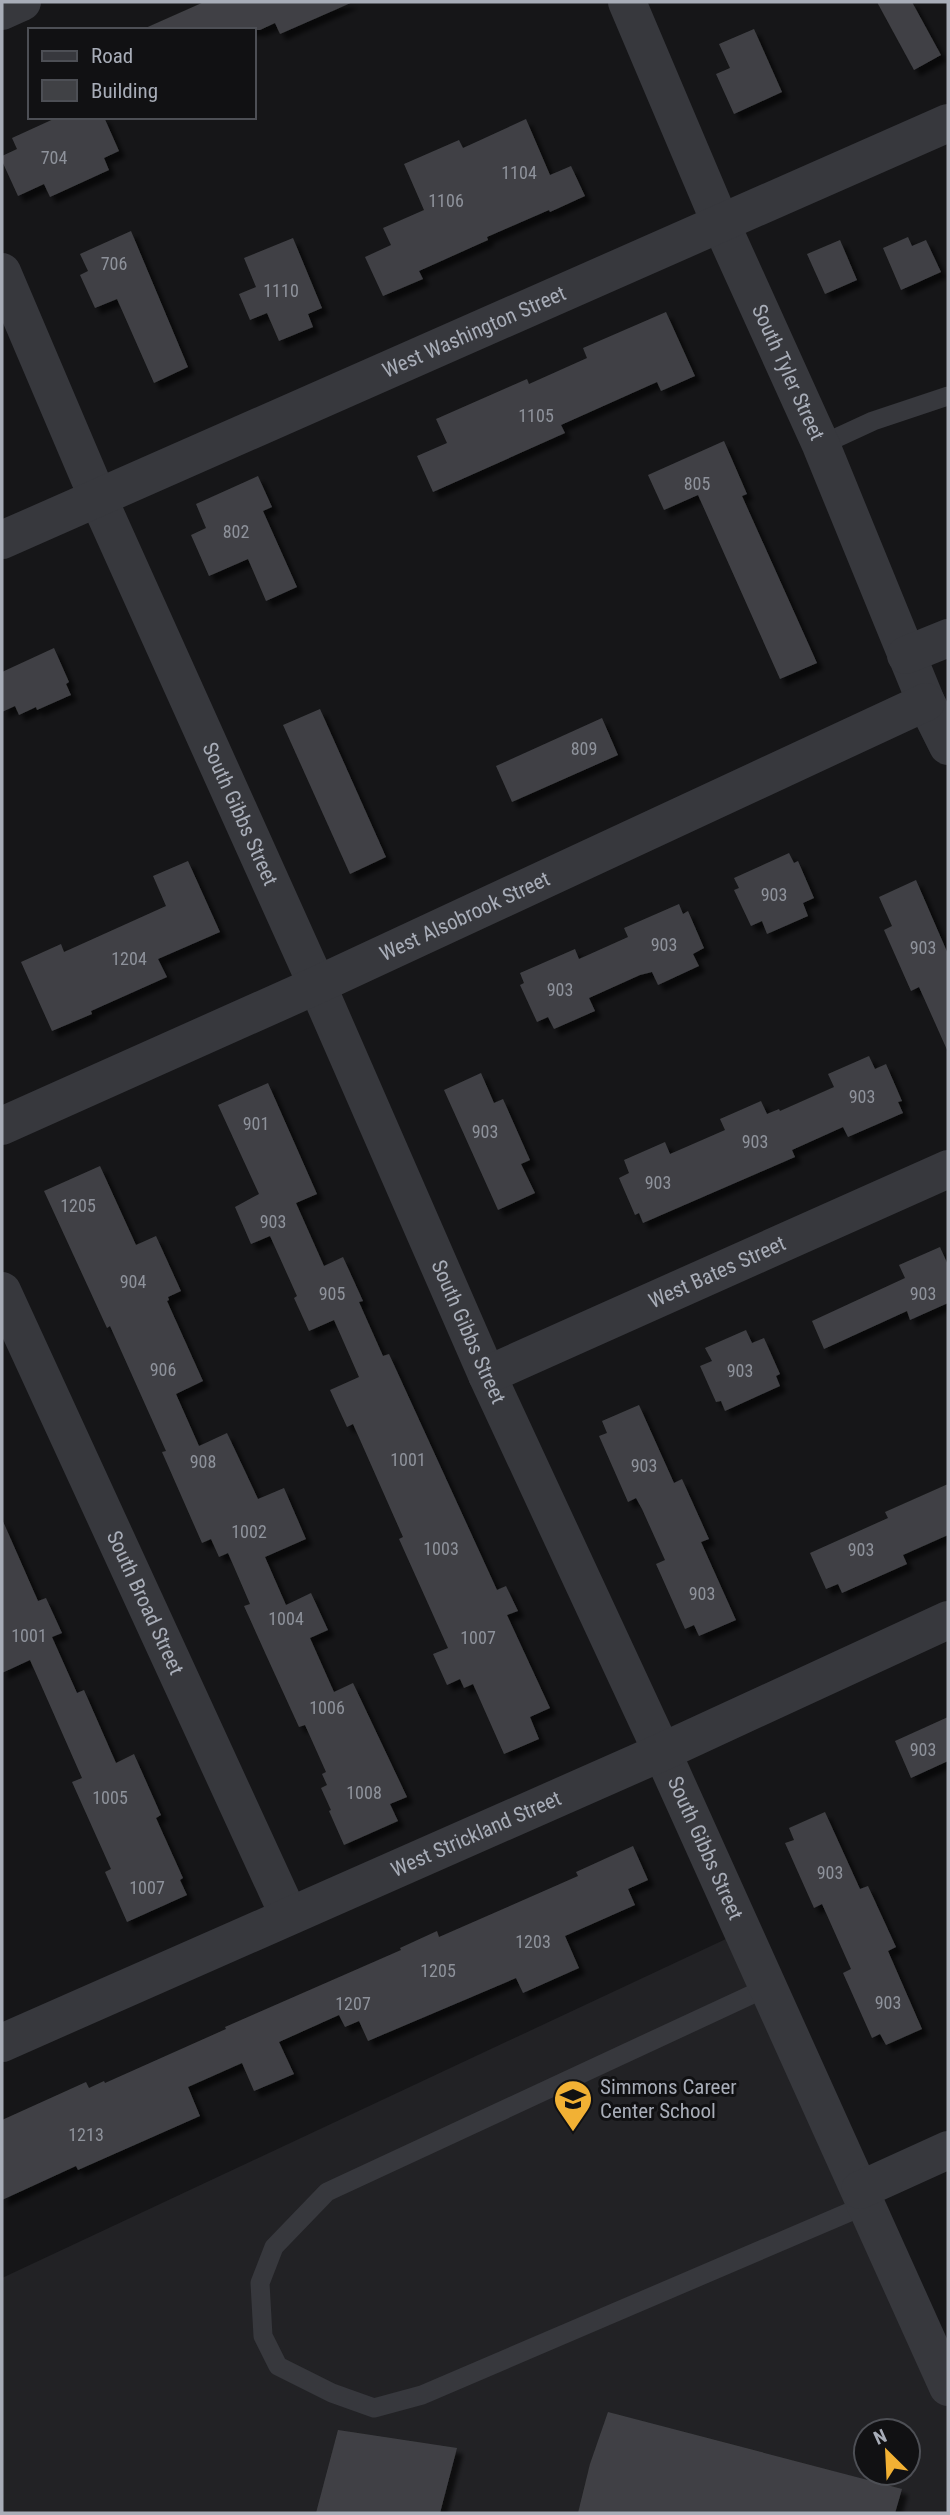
<svg xmlns="http://www.w3.org/2000/svg" width="950" height="2515" viewBox="0 0 950 2515" font-family="'Roboto Condensed',sans-serif">
<style>
.built{fill:#222225;fill-rule:evenodd}
.building{fill:#404145;filter:url(#shadow)}
.lines{fill:none;stroke-linecap:round;stroke-linejoin:round}
.service{stroke:#37383d;stroke-width:19}
.minor{stroke:#37383d;stroke-width:38}
.tertiary{stroke:#37383d;stroke-width:38}
.labels{text-anchor:middle;dominant-baseline:central;stroke-width:6;stroke-linejoin:round;paint-order:stroke}
.number-label{font-size:18px;fill:#8e929b}
.street-label{font-size:21px;fill:#a8adb8;stroke:#111113}
.poi-label{font-size:21px;fill:#a8adb8;stroke:#111113;text-anchor:start}
</style>
<defs>
<filter id="shadow"><feDropShadow dx="6" dy="6" stdDeviation="2" flood-color="#0009"/></filter>
</defs>
<rect width="100%" height="100%" fill="#161618"/>
<path class="built" d="M743,1931l205,455v127h-946v-235zM866,2431h42v42h-42z"/>
<g class="building">
<path d="M204,2h149l-73,32 -5,-11 -15,7h-119z"/>
<path d="M877,2h35l29,53 -27,15z"/>
<path d="M754,29l28,63 -48,22 -18,-40 14,-6 -11,-24z"/>
<path d="M58,117h46l15,34 -15,7 5,12 -59,27 -6,-13 -26,12 -16,-35v-5l15,-7 -5,-11z"/>
<path d="M526,119l24,56 21,-9 14,30 -35,16 -1,-2 -62,27 1,3 -69,31 4,8 -40,17 -18,-39 26,-12 -8,-17 41,-18 -20,-46 55,-24 4,8z"/>
<path d="M131,231l57,136 -34,16 -37,-84 -22,9 -15,-33 8,-4 -8,-17z"/>
<path d="M908,237l4,9 14,-6 15,32 -40,18 -18,-42z"/>
<path d="M293,238l29,70 -14,6 5,13 -34,14 -12,-28 -17,7 -11,-26 17,-7 -12,-29z"/>
<path d="M840,240l17,40 -32,14 -18,-40z"/>
<path d="M666,312l29,64 -34,15 -4,-9 -96,43 4,8 -132,59 -16,-36 30,-13 -11,-24 91,-40 2,5 58,-26 -4,-10z"/>
<path d="M724,441l23,53 -5,2 75,167 -37,16 -82,-184 -34,15 -16,-35z"/>
<path d="M258,476l14,31 -9,4 34,76 -31,14 -18,-42 -39,17 -18,-41 15,-7 -10,-24z"/>
<path d="M54,648l15,34 -3,2 5,11 -34,15 -1,-3 -17,8 -4,-9 -13,6v-40z"/>
<path d="M320,709l66,148 -36,17 -67,-149z"/>
<path d="M602,718l16,37 -106,47 -16,-36z"/>
<path d="M789,853l5,10 4,-2 16,37 -11,5 5,13 -41,18 -5,-13 -11,5 -17,-36 5,-2 -5,-10z"/>
<path d="M188,861l32,71 -62,27 9,18 -76,34 1,3 -40,17 -31,-69 40,-18 3,8 102,-46 -13,-30z"/>
<path d="M916,880l32,74v98l-29,-65 -8,4 -27,-61 8,-4 -13,-29z"/>
<path d="M679,904l4,10 5,-3 16,37 -11,6 6,12 -41,19 -6,-13 -12,3 -51,23 6,13 -41,18 -6,-12 -11,5 -17,-37 4,-2 -4,-10 55,-24 4,10 49,-22 -4,-9z"/>
<path d="M869,1056l6,13 11,-5 16,37 -4,1 5,11 -55,24 -5,-10 -51,23 3,7 -152,66 -4,-10 -4,2 -16,-37 10,-5 -5,-13 41,-18 5,12 55,-24 -5,-11 41,-18 6,13 12,-5 1,2 54,-24 -6,-13z"/>
<path d="M481,1073l13,30 9,-4 27,61 -9,4 14,29 -37,17 -54,-120z"/>
<path d="M268,1083l49,111 -21,9 28,63 19,-9 20,44 -4,1 24,54 6,-2 108,236 9,-4 12,25 -11,4 43,93 -20,9 9,22 -35,15 -31,-70 -9,4 -4,-9 -13,6 -14,-31 15,-6 -49,-109 4,-2 -50,-113 -6,3 -17,-37 29,-13 -25,-57 -25,11 -15,-33 3,-2 -27,-60 -19,8 -16,-37 24,-13 -41,-89z"/>
<path d="M100,1166l36,79 20,-9 25,55 -13,6 1,3 -2,1 36,80 -27,13 23,52 28,-13 31,66 26,-11 22,51 -41,18 21,48 25,-12 17,37 -18,8 24,54 19,-9 54,114 -17,7 8,17 -54,24 -15,-34 2,-1 -10,-22 6,-3 -5,-11 4,-2 -21,-47 -6,2 -32,-70 -23,-51 6,-2 -22,-51 -9,4 -8,-18 -9,4 -40,-91 4,-1 -56,-125 -3,2 -63,-137z"/>
<path d="M940,1247l8,18v38l-38,17 -3,-9 -83,38 -12,-28 93,-43 -6,-13z"/>
<path d="M746,1330l6,13 12,-5 16,36 -4,2 4,10 -55,25 -4,-10 -5,1 -16,-36 12,-5 -7,-13z"/>
<path d="M639,1405l35,78 8,-4 27,60 -8,3 35,78 -37,16 -5,-11 -9,4 -29,-65 9,-4 -23,-51 -6,-11 -8,4 -29,-66 8,-3 -5,-12z"/>
<path d="M948,1484v51l-45,20 4,9 -65,29 -4,-9 -12,5 -16,-36 78,-35 -3,-6z"/>
<path d="M2,1519l36,82 8,-3 16,35 -10,4 25,56 7,-3 32,73 18,-9 27,61 -5,3 27,60 -3,2 7,15 -60,27 -22,-50 6,-3 -39,-87 10,-4 -52,-118 -28,13z"/>
<path d="M948,1717v44l-37,17 -16,-37z"/>
<path d="M825,1812l35,77 8,-3 28,61 -8,4 34,78 -36,16 -6,-11 -8,4 -29,-65 8,-4 -29,-65 -8,4 -29,-65 9,-3 -5,-12z"/>
<path d="M633,1846l15,34 -20,9 7,16 -70,31 14,32 -56,25 -7,-15 -148,63 -9,-20 -14,6 -6,-12 -60,27 15,32 -40,17 -12,-28 -54,24 12,29 -122,54 -2,-4 -74,34v-80l84,-38 3,6 15,-7 1,2 121,-54 -1,-2 176,-77 -1,-2 37,-17 2,6 139,-61 -2,-4z"/>
<path d="M608,2412l294,77 -7,24h-317l12,-49z"/>
<path d="M338,2430l119,18 -17,65h-124z"/>
</g>
<g class="lines">
<g class="service">
<path d="M821,445l52,-24 75,-25"/>
<path d="M768,1987l-441,205 -53,55 -14,36 3,53 15,30 54,27 42,15 48,-13 444,-190"/>
</g>
<g class="minor">
<path id="s1" d="M627,2l94,222 100,221 105,257 22,44"/>
<path id="s2" d="M2,272l96,226 219,487 170,390 175,377 286,635"/>
<path id="s3" d="M2,540l946,-417"/>
<path d="M906,655l42,-17"/>
<path id="s4" d="M2,1126l315,-141 609,-283"/>
<path id="s5" d="M2,1291l287,625"/>
<path id="s6" d="M487,1375l461,-206"/>
<path id="s7" d="M2,2043l660,-291 286,-132"/>
<path d="M860,2190l88,-40"/>
</g>
<path class="tertiary" d="M2,11l20,-9"/>
</g>
<defs>
<symbol id="school-pin" viewBox="-11 -11 22 30"><path d="M0 17L-7.5 6A9.5 9.5 0 1 1 7.5 6Z" fill="#f2b134" stroke="#111113"/><path d="M0-5L7-2L0 1L-7-2ZM-4 1L0 2.5L4 1V4Q0 6-4 4Z" fill="#111"/></symbol>
</defs>
<g fill-rule="evenodd">
<use href="#school-pin" x="551" y="2077" width="44" height="60"/>
</g>
<g class="labels">
<g class="number-label">
<text x="54" y="157">704</text>
<text x="519" y="172">1104</text>
<text x="446" y="200">1106</text>
<text x="114" y="263">706</text>
<text x="281" y="290">1110</text>
<text x="536" y="415">1105</text>
<text x="697" y="483">805</text>
<text x="236" y="531">802</text>
<text x="584" y="748">809</text>
<text x="774" y="894">903</text>
<text x="664" y="944">903</text>
<text x="923" y="947">903</text>
<text x="129" y="958">1204</text>
<text x="560" y="989">903</text>
<text x="862" y="1096">903</text>
<text x="256" y="1123">901</text>
<text x="485" y="1131">903</text>
<text x="755" y="1141">903</text>
<text x="658" y="1182">903</text>
<text x="78" y="1205">1205</text>
<text x="273" y="1221">903</text>
<text x="133" y="1281">904</text>
<text x="332" y="1293">905</text>
<text x="923" y="1293">903</text>
<text x="163" y="1369">906</text>
<text x="740" y="1370">903</text>
<text x="408" y="1459">1001</text>
<text x="203" y="1461">908</text>
<text x="644" y="1465">903</text>
<text x="249" y="1531">1002</text>
<text x="441" y="1548">1003</text>
<text x="861" y="1549">903</text>
<text x="702" y="1593">903</text>
<text x="286" y="1618">1004</text>
<text x="29" y="1635">1001</text>
<text x="478" y="1637">1007</text>
<text x="327" y="1707">1006</text>
<text x="923" y="1749">903</text>
<text x="364" y="1792">1008</text>
<text x="110" y="1797">1005</text>
<text x="830" y="1872">903</text>
<text x="147" y="1887">1007</text>
<text x="533" y="1941">1203</text>
<text x="438" y="1970">1205</text>
<text x="888" y="2002">903</text>
<text x="353" y="2003">1207</text>
<text x="86" y="2134">1213</text>
</g>
<g class="street-label">
<text stroke="none"><textPath href="#s3" startOffset="516">West Washington Street</textPath></text>
<text stroke="none"><textPath href="#s1" startOffset="404">South Tyler Street</textPath></text>
<text stroke="none"><textPath href="#s2" startOffset="592">South Gibbs Street</textPath></text>
<text stroke="none"><textPath href="#s4" startOffset="508">West Alsobrook Street</textPath></text>
<text stroke="none"><textPath href="#s6" startOffset="252">West Bates Street</textPath></text>
<text stroke="none"><textPath href="#s2" startOffset="1158">South Gibbs Street</textPath></text>
<text stroke="none"><textPath href="#s5" startOffset="343">South Broad Street</textPath></text>
<text stroke="none"><textPath href="#s7" startOffset="518">West Strickland Street</textPath></text>
<text stroke="none"><textPath href="#s2" startOffset="1726">South Gibbs Street</textPath></text>
</g>
<g class="poi-label">
<text x="600" y="2087">Simmons Career<tspan x="600" dy="24">Center School</tspan></text>
</g>
</g>
<rect width="950" height="2515" fill="none" stroke="#a8adb8" stroke-width="7"/>
<rect x="28" y="28" width="228" height="91" fill="#111113" stroke="#4d4f55" stroke-width="2"/>
<rect x="42" y="51" width="35" height="10" fill="#37383d" stroke="#4d4f55" stroke-width="2"/>
<text x="91" y="63" font-size="21" fill="#a8adb8">Road</text>
<rect x="42" y="80" width="35" height="21" fill="#404145" stroke="#4d4f55" stroke-width="2"/>
<text x="91" y="98" font-size="21" fill="#a8adb8">Building</text>
<g transform="translate(887 2452) rotate(336)"><circle r="33" fill="#111113" stroke="#4d4f55" stroke-width="2"/>
<path d="M0-5L12 26L0 18L-12 26Z" fill="#f2b134"/>
<text y="-10" font-size="19" font-weight="bold" text-anchor="middle" fill="#a8adb8">N</text>
</g>
</svg>
